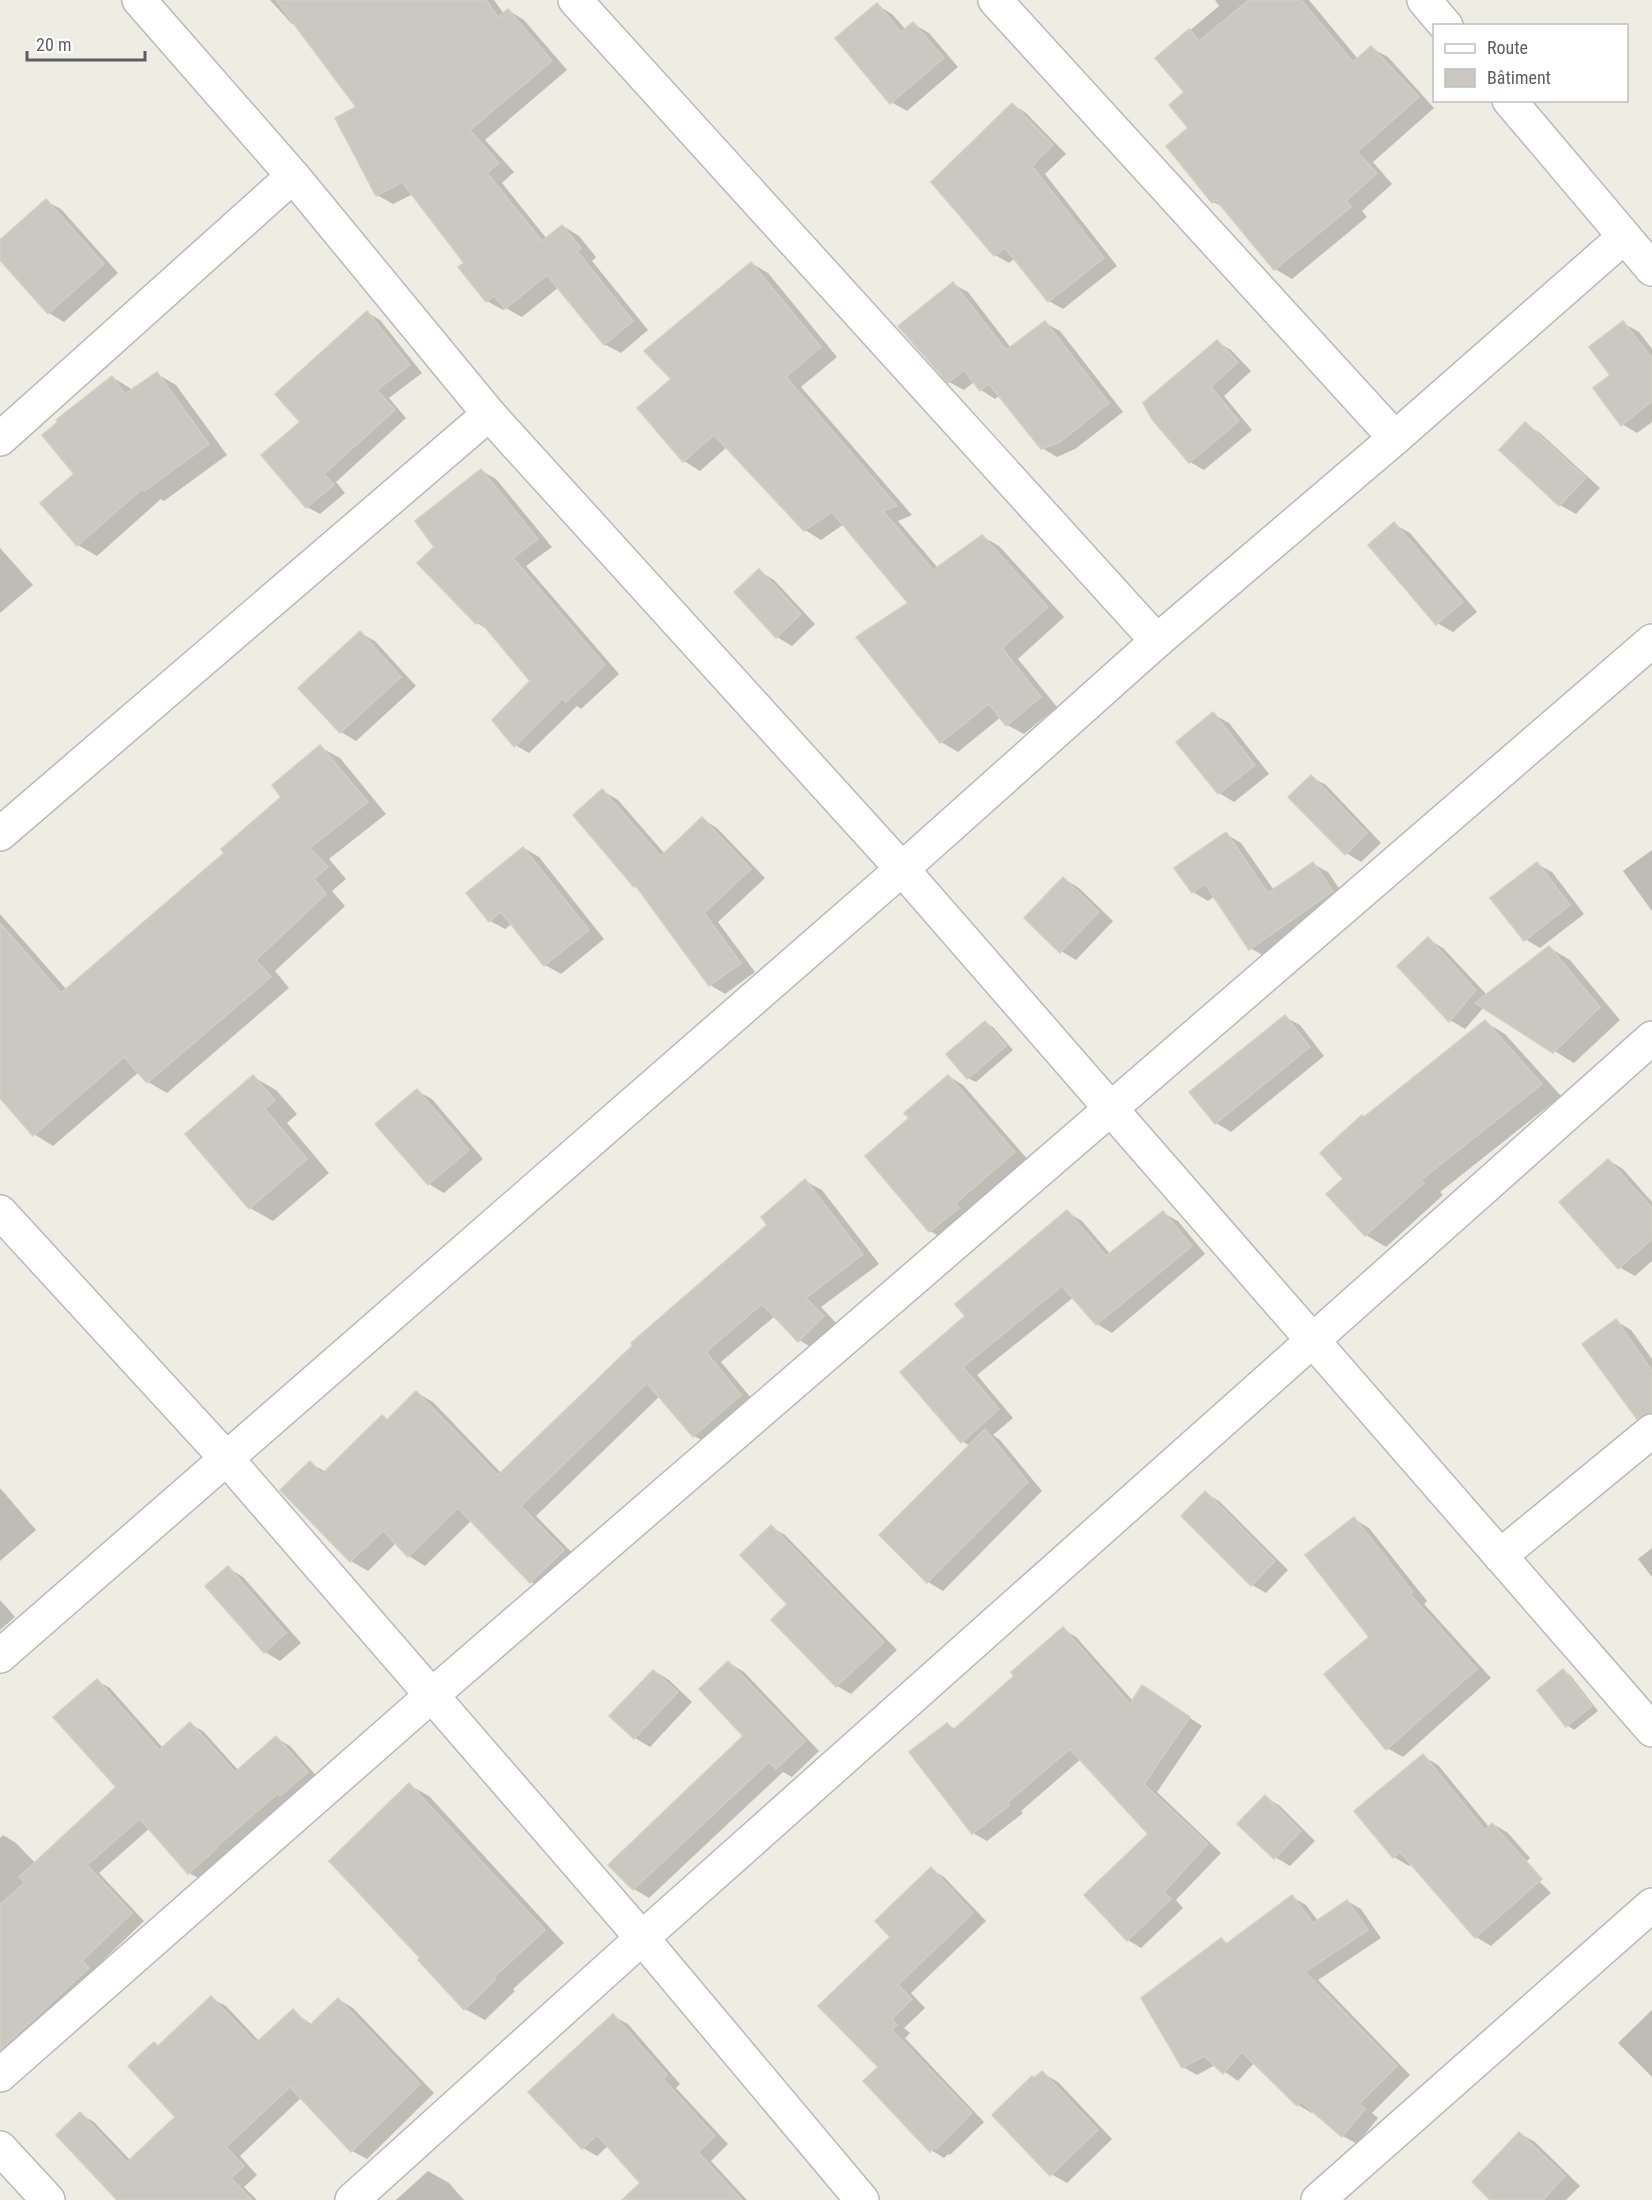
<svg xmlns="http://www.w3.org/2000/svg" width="1652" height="2200" viewBox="0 0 1652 2200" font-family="'Roboto Condensed',sans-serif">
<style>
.shadow{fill:#0003}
.building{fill:#cbc8c2;stroke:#d2cec2;stroke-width:1.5}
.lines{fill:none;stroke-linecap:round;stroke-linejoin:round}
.street-casing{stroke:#b6b9bd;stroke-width:36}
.secondary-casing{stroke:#b7babf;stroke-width:36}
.street{stroke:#fff;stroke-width:33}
.secondary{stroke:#fff;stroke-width:33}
</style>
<rect width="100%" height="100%" fill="#eeece3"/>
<g class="shadow">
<path d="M270,0h224l10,14 4,-4 16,10 43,50 -82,70 29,32 -12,11 45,56 16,-13 16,10 17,21 -4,4 56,69 -27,23 -17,-9 -45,-57 -37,30 -16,-9 -3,2 -16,-9 -20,-38 -54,-69 -20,10 -16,-9 -19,-87 -59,-80 -8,-5z"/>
<path d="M1215,0h94l49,59 13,-11 17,9 46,51 -61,54 19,22 -30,27 5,6 -75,62 -17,-10 -50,-61 -12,-6 -23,-74 -4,-35 -29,-35 62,-52z"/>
<path d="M877,5l15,9 14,16 7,-6 16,9 29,34 -51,44 -16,-9z"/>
<path d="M1013,105l13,8 40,41 -21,20 72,92 -54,43 -14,-8 -34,-43 -6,5 -14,-8 -62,-73z"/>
<path d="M46,201l15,8 57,64 -54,49 -15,-9 -49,-55v-16z"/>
<path d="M751,263l17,10 69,84 -36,30 111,128 -14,6 40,47 45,-31 16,9 65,71 -46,42 39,48 -33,27 -17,-9 -6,-8 -43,35 -17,-10 -30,-138 -67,-80 -23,16 -16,-10 -78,-83 -27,24 -16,-10 -11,-82z"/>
<path d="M953,284l15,8 43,56 34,-25 15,8 63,81 -48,37 -18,8 -15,-9 -42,-53 -5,4 -14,-9 -7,-8 -10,8 -15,-8z"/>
<path d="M368,313l12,7 42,53 -33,25 17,20 -70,64 9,11 -25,21 -13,-7 -5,-85z"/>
<path d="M1623,323l16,9 13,17v73l-15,11 -15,-9 -10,-49z"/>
<path d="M1217,342l14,8 20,21 -27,25 28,34 -48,40 -14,-8z"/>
<path d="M157,374l19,11 51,70 -63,46 -3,-2 -64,57 -19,-11 -2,-71 -16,-51 52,-46 21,13z"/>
<path d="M1525,424l15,9 60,55 -24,26 -16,-9 -59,-55z"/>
<path d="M482,471l14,8 56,68 -26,19 93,108 -38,35 -4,-3 -48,47 -14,-8 18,-64 -44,-51 -12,-7 -57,-60 16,-16z"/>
<path d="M1394,524l16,9 67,79 -24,20 -16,-9z"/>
<path d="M0,548l33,37 -33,28z"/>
<path d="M759,571l15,9 41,44 -23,22 -15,-9z"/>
<path d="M360,633l15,8 41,45 -60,55 -15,-9 -41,-44z"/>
<path d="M1213,714l16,9 40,51 -35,28 -15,-9z"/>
<path d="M320,747l20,11 46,56 -57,45 17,20 -14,12 13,15 -70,65 14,17 -122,105 -19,-11 -9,-10 -86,74 -19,-12 -34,-38v-182l67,76 159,-137 57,-56z"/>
<path d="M1311,777l15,8 55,58 -20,19 -15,-9z"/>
<path d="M603,791l15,9 47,54 37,-35 15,9 48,50 -47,44 37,50 -30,22 -15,-9 -69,-95 -6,-4z"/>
<path d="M1226,834l15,9 33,47 39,-26 15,8 19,28 -81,57 -16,-9 -35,-52 -7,5 -15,-9z"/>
<path d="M524,848l15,9 65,82 -43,35 -16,-9 -32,-42 -8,6 -15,-8z"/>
<path d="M1652,850v61l-29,-40z"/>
<path d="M1537,864l15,8 32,42 -44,34 -15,-9z"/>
<path d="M1064,879l15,9 34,33 -37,39 -15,-9z"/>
<path d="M1428,939l15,9 45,48 62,-48 20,12 50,60 -46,43 -90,-56 -19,22 -15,-9z"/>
<path d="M1285,1017l15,8 24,31 -93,76 -15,-9z"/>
<path d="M1485,1022l20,12 56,62 -121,96 3,3 -57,52 -20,-12 -21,-56 20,-61z"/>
<path d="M985,1023l8,4 20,23 -37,32 -8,-4z"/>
<path d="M948,1076l15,9 66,76 -83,79 -16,-9 -63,-75 44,-37z"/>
<path d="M253,1077l23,13 21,24 -10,9 42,50 -56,48 -23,-13z"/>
<path d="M417,1091l15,8 51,60 -39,34 -15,-9z"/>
<path d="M1608,1160l15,9 29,33v59l-17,15 -16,-9z"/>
<path d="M805,1181l17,9 57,74 -58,43 18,19 -23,24 -17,-10 -24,-24 -54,46 36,43 -47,40 -16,-9 -34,-40 -124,120 43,44 -32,31 -16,-9 -59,-62 -47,46 -16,-10 -13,-13 -28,28 -17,-10 -68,-71 27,-27 16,9 57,-55 6,3 28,-27 16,9 69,72 267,-248z"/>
<path d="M1067,1212l15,9 29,34 52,-42 15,8 27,33 -93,79 -15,-9 -23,-27 -97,78 36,43 -20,17 7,5 42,51 -99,100 -15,-9 42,-136 -8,-5 -60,-69 65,-56z"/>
<path d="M1616,1321l15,9 21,29v67l-15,-8z"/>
<path d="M0,1488l36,42 -36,31z"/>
<path d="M1205,1493l14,8 69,69 -22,23 -14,-8 -69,-69z"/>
<path d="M1354,1519l15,9 58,73 -3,3 67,74 -88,79 -16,-9z"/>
<path d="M771,1527l14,8 112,115 -46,44 -14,-8 -47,-82z"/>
<path d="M1652,1548v29l-14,-18z"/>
<path d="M228,1568l15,9 58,66 -21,18 -15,-9z"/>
<path d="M0,1600l15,17 -15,13z"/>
<path d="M1063,1629l13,8 57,64 23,-6 46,31 -45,66 64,61 -45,47 7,8 -42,40 -13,-8 22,-105 -69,-76 -60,52 2,2 -36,28 -14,-8 -62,-81 36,-27 9,4 61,-53z"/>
<path d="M729,1663l15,9 75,79 -27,26 -9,-5 -134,126 -15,-9 -24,-24 136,-129z"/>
<path d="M654,1671l15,9 23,22 -42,45 -15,-9z"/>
<path d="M1563,1671l7,4 28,36 -24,19 -7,-5z"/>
<path d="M97,1681l13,7 53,60 27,-24 13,7 36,40 37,-33 14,8 30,34 -118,100 -13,-7 -39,-45 -51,45 45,48 -50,48 7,8 -101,81v-220l3,-3 13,8 20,21 82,-77z"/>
<path d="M1423,1756l15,9 51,62 4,-3 15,9 22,25 -7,7 28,28 -60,53 -15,-9 -64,-73 -3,2 -15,-9 -37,-46z"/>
<path d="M409,1785l20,11 135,147 -51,46 2,2 -30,29 -20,-11 -43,-51z"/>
<path d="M1265,1797l15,9 35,35 -25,25 -15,-9z"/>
<path d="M931,1869l13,8 42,44 -75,72 14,15 -21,20 6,5 -5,5 79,84 -34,33 -2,-1 -4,4 -13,-8 -51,-83 12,-129z"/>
<path d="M1292,1897l14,8 12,16 29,-20 14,8 20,29 -63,42 92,95 -38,38 6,5 -21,26 -14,-8 -29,-25 -2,2 -14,-8 -43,-43 -17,19 -23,-16 -18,10 -14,-8 38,-128 8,5z"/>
<path d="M211,1998l15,8 34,36 33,-31 19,14 26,-26 15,9 81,85 -67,66 -15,-8 -50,-54 -62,59 17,19 -13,12 13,13h-139l-38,-86 14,8 37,39 46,-44 -18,-70z"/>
<path d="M1652,2010v67l-34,-34z"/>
<path d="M613,2016l15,8 52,60 -4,4 52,56 -17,17 36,39h-121l17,-17 -34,-38 -12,11 -14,-8z"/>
<path d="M1042,2073l16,9 54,57 -45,44 -16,-9z"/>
<path d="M1519,2133l16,9 45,44 -14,14h-74z"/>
<path d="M428,2171l21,12 15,17h-68z"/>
</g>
<g class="building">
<path d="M276,0h210l12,17 10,-8 44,52 -82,69 29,33 -12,10 55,68 20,-16 19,23 -4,3 56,70 -29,24 -57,-70 -42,34 -11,-13 -8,6 -28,-35 6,-4 -62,-81 -26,14 -41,-78 21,-11z"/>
<path d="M1249,0h52l52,62 18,-16 48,51 -62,55 20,21 -31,28 5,6 -77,63 -58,-70 -4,3 -46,-57 22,-18 -19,-23 15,-13 -29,-34 34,-29 10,12z"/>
<path d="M877,3l24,29 12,-10 31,36 -54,46 -55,-66z"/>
<path d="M1012,103l41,42 -21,21 72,92 -56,44 -43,-54 -11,8 -63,-74z"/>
<path d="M46,199l58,65 -56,50 -48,-54v-20z"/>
<path d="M751,262l70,85 -35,30 111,129 -14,5 50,59 49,-35 66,72 -46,41 39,49 -35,29 -17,-22 -49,39 -84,-106 52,-34 -76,-91 -28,19 -90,-96 -31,27 -46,-54 34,-29 -27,-28z"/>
<path d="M953,282l53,68 39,-29 64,82 -49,39 -19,7 -52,-65 -9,7 -16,-21 -16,13 -50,-57z"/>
<path d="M367,311l43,54 -33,25 18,20 -71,64 10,11 -28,23 -45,-53 39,-33 -25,-28z"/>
<path d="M1623,321l29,37v43l-31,25 -28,-38 17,-13 -21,-28z"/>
<path d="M1217,340l21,22 -27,25 28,34 -50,42 -37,-44 -9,-16z"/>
<path d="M157,372l52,72 -65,47 -2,-2 -65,57 -37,-43 34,-29 -32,-39 16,-13 -2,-2 56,-44 13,18z"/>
<path d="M1525,422l61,56 -27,28 -60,-56z"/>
<path d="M481,469l57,70 -25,19 92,107 -39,37 -3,-4 -49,49 -22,-27 38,-39 -50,-60 -4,3 -59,-61 17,-16 -19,-26z"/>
<path d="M1394,522l69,80 -27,23 -68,-80z"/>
<path d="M759,569l42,45 -25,24 -42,-46z"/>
<path d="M360,631l41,46 -61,56 -42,-45z"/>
<path d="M1213,712l42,53 -37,29 -42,-52z"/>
<path d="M320,745l48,57 -58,46 18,19 -14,12 12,15 -70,66 15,17 -124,106 -23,-26 -91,79 -33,-38v-175l61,70 163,-140 -3,-4 60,-52 -9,-12z"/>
<path d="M1311,775l56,58 -22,22 -57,-58z"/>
<path d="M602,789l59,67 41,-39 49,52 -47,44 37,50 -32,23 -73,-100 -2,1 -61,-72z"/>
<path d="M1226,832l42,61 45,-31 20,29 -84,59 -44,-66 -13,9 -18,-25z"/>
<path d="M523,847l66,83 -45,36 -43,-54 -12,10 -23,-29z"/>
<path d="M1537,862l33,43 -46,36 -34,-43z"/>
<path d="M1063,877l36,35 -39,41 -36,-35z"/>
<path d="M1428,937l48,53 -27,32 -52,-56z"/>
<path d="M1549,946l51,61 -47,46 -78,-50z"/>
<path d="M1285,1015l25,32 -95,77 -26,-32z"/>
<path d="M1485,1020l57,64 -121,96 3,3 -59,53 -39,-42 17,-15 -23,-26 42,-38 2,2z"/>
<path d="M985,1021l21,25 -39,33 -21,-25z"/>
<path d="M253,1075l22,25 -10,9 42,50 -58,50 -64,-75z"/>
<path d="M948,1075l67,77 -59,51 3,5 -30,24 -64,-76 44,-38 -5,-5z"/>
<path d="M417,1089l52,61 -41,35 -53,-61z"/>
<path d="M1608,1159l44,49v31l-34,30 -59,-67z"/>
<path d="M805,1179l58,75 -57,44 18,18 -26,26 -36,-38 -56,48 35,43 -48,42 -46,-54 -126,123 43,44 -34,33 -72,-75 -50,49 -25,-26 -33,31 -70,-72 30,-29 12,13 60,-59 5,5 29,-29 82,84 135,-130 -2,-2 136,-118 -6,-8z"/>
<path d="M1067,1210l39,46 57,-45 29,35 -96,79 -34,-39 -99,81 36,42 -38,34 -61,-71 65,-56 -10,-12z"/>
<path d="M1616,1319l36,52v42l-15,6 -55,-75z"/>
<path d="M985,1429l43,53 -101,101 -48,-48z"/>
<path d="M1205,1491l70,70 -24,25 -70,-70z"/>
<path d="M1354,1517l59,75 -3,2 67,75 -91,81 -62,-76 45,-37 -64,-82z"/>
<path d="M771,1525l113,117 -48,45 -65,-67 16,-16 -47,-49z"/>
<path d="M228,1566l58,67 -22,20 -59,-67z"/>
<path d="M1063,1627l67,77 12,-19 48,32 -46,67 64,60 -44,48 7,7 -44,42 -43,-46 64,-61 -78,-85 -62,53 2,3 -38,29 -63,-82 38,-29 6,7 61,-54 -3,-4z"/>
<path d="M728,1661l77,80 -29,28 -7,-7 -136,128 -25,-25 135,-129 -44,-47z"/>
<path d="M1563,1669l29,37 -26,21 -29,-37z"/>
<path d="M653,1670l25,22 -44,47 -25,-23z"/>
<path d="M97,1679l62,71 31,-28 45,50 41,-36 32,36 -28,24 -2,-3 -62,54 1,1 -29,26 -48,-55 -53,46 45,48 -50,48 7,7 -89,82v-145l25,-23 -6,-5 97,-90 -63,-70z"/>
<path d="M1423,1754l62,76 7,-7 50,56 -67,59 -75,-86 -7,6 -39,-47z"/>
<path d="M409,1783l136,147 -51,47 2,2 -32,31 -46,-50 2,-2 -91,-97z"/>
<path d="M1265,1795l36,36 -27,28 -37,-35z"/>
<path d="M931,1867l42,46 -75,72 14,14 -20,20 5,6 -5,5 80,83 -36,36 -2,-2 -4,5 -67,-71 15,-14 -60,-61 72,-69 -15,-16z"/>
<path d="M1292,1895l21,28 34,-23 21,30 -63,42 92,94 -38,38 6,5 -23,28 -41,-35 -4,4 -55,-54 -19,22 -19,-18 -22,12 -41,-70 80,-60 5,6z"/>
<path d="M211,1996l45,47 37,-34 16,17 29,-28 82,86 -69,68 -61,-65 -64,60 18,19 -13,12 21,22h-135l-61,-65 24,-23 47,50 48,-45 -47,-51 26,-24 4,4z"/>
<path d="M613,2014l54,61 -4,4 52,57 -17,16 44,48h-120l18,-17 -43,-48 -15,14 -54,-57z"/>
<path d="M1042,2071l56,59 -48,46 -58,-61 40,-39 2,2z"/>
<path d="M1519,2132l46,44 -22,24h-53l-18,-18z"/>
</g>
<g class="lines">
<defs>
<g id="street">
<path d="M139,0l154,176 196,238 413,455 750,861"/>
<path d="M575,0l582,641"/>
<path d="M995,0l400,438"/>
<path d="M0,439l293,-263"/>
<path d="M0,834l489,-420"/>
<path d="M0,1212l227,247 415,479 220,262"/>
<path d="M1500,1556l152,-125"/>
<path d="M0,1656l902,-787 255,-228 238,-203 229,-201"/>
<path d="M0,2075l432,-380 1220,-1054"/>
<path d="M0,2148l48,52"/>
<path d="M352,2200l290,-262 1010,-900"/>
<path d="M1318,2200l334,-295"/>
</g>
<g id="secondary">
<path d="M1424,0l22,26"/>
<path d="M1509,100l143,169"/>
</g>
</defs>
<use href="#street" class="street-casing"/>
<use href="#secondary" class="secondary-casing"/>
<use href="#street" class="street"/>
<use href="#secondary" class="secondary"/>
</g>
<rect x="1433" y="24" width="195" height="78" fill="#ffffff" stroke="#bdbfc1" stroke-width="1.5"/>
<rect x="1445" y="44" width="30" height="9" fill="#ffffff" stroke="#bdbfc1" stroke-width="1.5"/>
<text x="1487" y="54" font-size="18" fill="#5b5f64">Route</text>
<rect x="1445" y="69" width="30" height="18" fill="#cbc8c2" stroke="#bdbfc1" stroke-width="1.5"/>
<text x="1487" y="84" font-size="18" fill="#5b5f64">Bâtiment</text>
<path d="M27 51v9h118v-9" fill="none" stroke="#5b5f64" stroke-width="3"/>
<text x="36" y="51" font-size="18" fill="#5b5f64" stroke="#ffffff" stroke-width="4.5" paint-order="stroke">20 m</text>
</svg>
